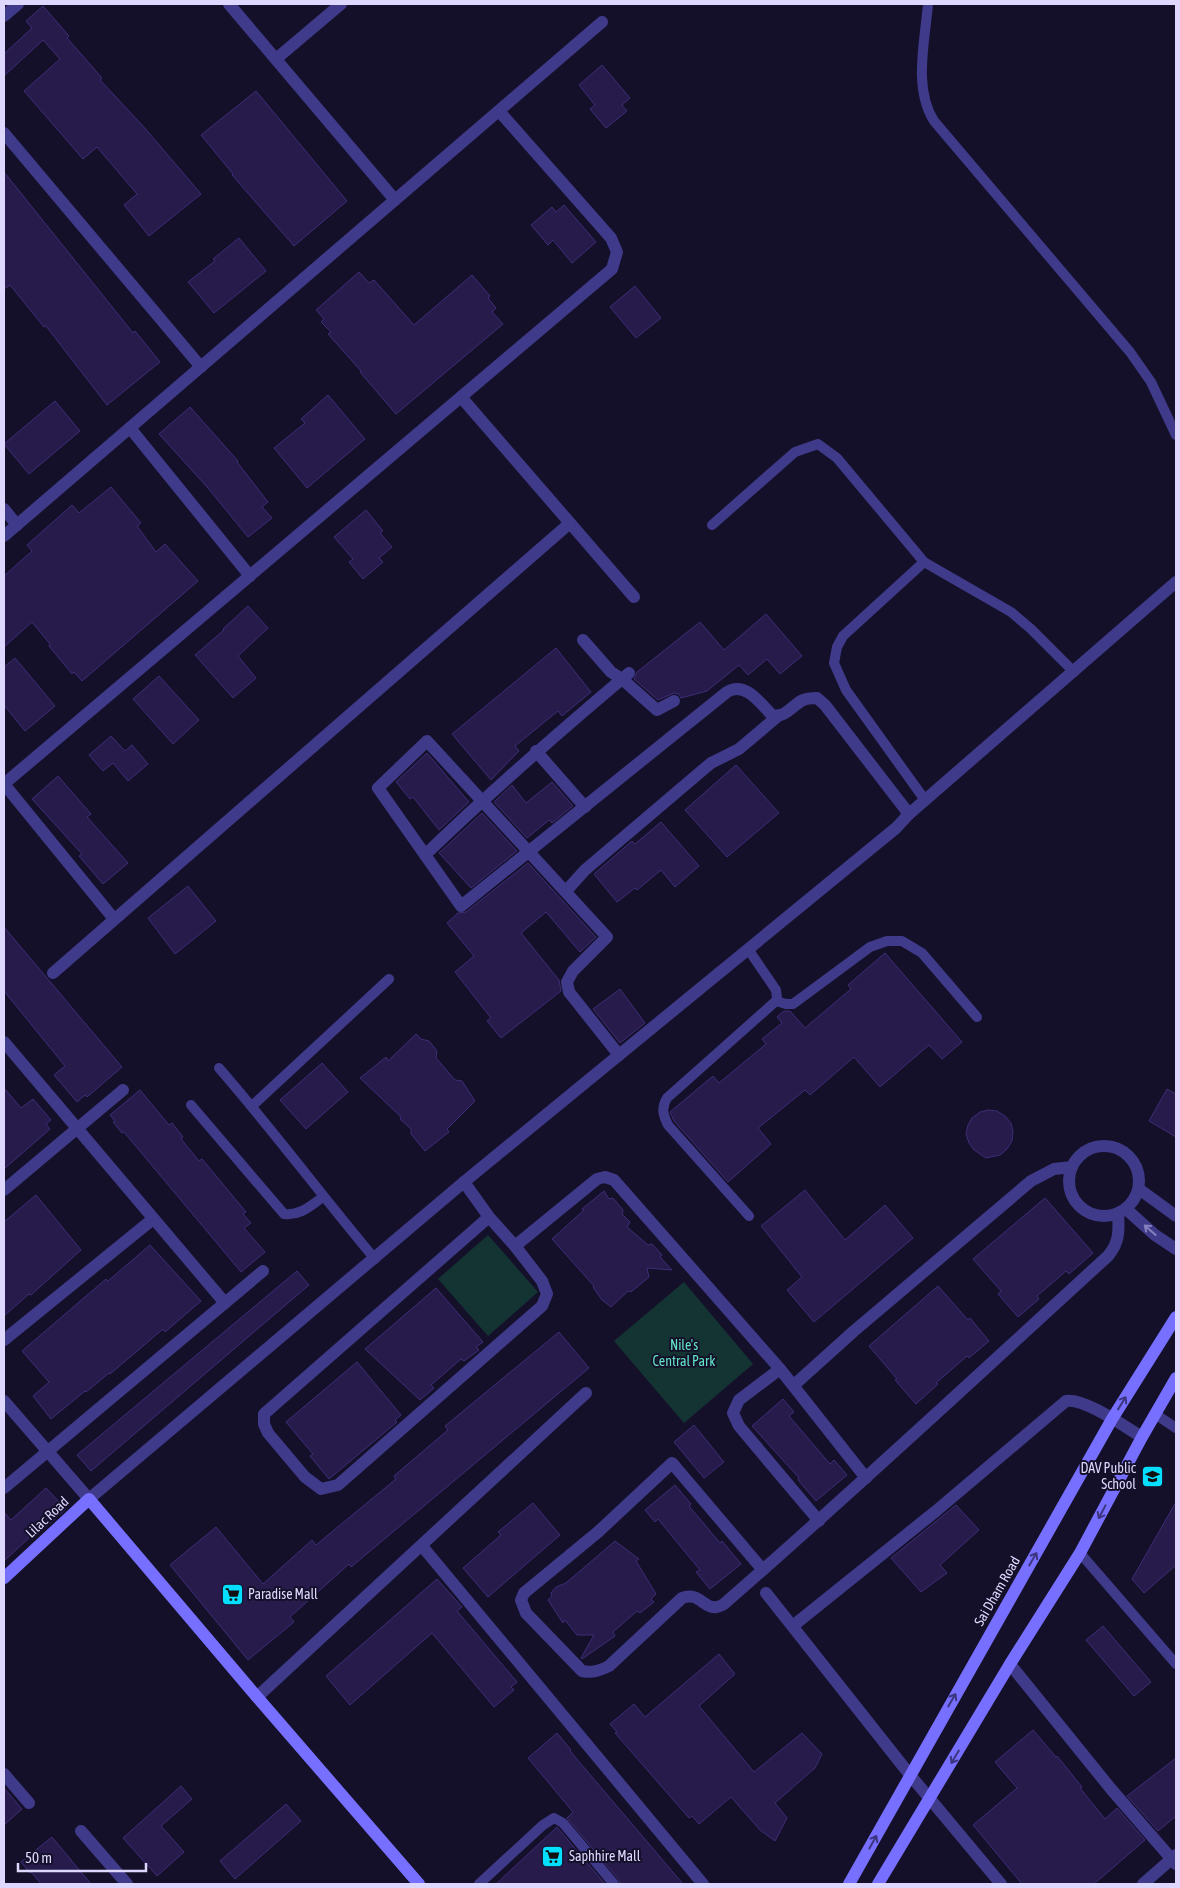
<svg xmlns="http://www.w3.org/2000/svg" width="1180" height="1888" viewBox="0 0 1180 1888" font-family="'Asap Condensed',sans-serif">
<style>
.green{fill:#133433}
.building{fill:#261b4b;stroke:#3e2d77}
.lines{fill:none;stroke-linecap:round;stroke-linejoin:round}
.lane{stroke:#3f3a89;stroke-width:10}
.street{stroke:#3f3a89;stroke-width:12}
.secondary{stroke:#776fff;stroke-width:12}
.oneway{stroke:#8781be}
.oneway2{stroke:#3c367f}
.labels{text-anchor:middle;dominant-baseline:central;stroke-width:4;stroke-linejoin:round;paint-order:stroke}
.park-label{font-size:14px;fill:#61e3c6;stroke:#151029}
.poi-label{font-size:14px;fill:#ded8ff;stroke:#151029;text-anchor:start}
.street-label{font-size:14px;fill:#ded8ff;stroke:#151029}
</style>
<rect width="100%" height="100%" fill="#151029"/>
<g class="green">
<path d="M488,1235l50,57 -50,44 -50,-57z"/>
<path d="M684,1282l69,82 -69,59 -70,-82z"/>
</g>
<g class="building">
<path d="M43,6l26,30 -2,2 35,40 -2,2 43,46 58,68 -52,42 -25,-31 13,-11 -40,-47 -14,12 -59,-68 36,-32 -17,-19 -39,36v-22l28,-26 -6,-7z"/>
<path d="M602,65l28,33 -8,7 5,6 -21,17 -16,-19 5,-4 -16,-20z"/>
<path d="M256,91l91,110 -53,45 -62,-71 1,-1 -32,-39z"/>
<path d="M4,172l129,161 2,-2 25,31 -53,43 -61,-79 -2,1 -34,-42 -6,4z"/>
<path d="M564,205l32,37 -24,21 -19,-23 -5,5 -17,-20 21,-18 4,5z"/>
<path d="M239,238l27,33 -52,42 -26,-31 27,-21 -2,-2z"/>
<path d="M359,272l10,11 5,-3 40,45 58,-50 18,21 -2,2 8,10 -4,4 11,12 -107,90 -36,-42 1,-1 -33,-37 3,-2 -10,-10 3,-3 -8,-9z"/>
<path d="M635,286l26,32 -25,20 -26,-31z"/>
<path d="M328,395l37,44 -58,49 -33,-40 31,-25 -4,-4z"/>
<path d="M55,401l25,30 -51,43 -25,-30z"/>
<path d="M190,407l48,54 -1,1 31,40 -6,5 10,11 -24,19 -40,-49 -49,-54z"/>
<path d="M111,487l30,36 -4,3 19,26 9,-8 33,37 -116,100 -8,-9 -2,2 -14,-17 -9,-11 1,-2 -18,-22 -28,25v-71l28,-25 -5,-6 45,-40 7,8z"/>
<path d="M366,510l17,21 -3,2 12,14 -13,11 4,4 -20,17 -14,-17 4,-3 -19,-22z"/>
<path d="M248,606l20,22 -30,28 18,22 -23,20 -38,-43 29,-25 -1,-1z"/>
<path d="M766,614l36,42 -22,18 -13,-15 -19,16 -9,-10 -32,26 -26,7 -2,-4 -5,-1 -16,7 -24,-21 3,-7 63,-50 24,28z"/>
<path d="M556,648l35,44 -29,24 -4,-5 -43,35 4,5 -28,29 -39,-46z"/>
<path d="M15,658l40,48 -30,25 -21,-26v-38z"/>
<path d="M159,676l40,44 -26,24 -40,-45z"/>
<path d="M111,736l14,15 7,-6 16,19 -20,17 -15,-18 -10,8 -14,-16z"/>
<path d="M427,753l42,49 -30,28 -26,-33 -3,2 -14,-17z"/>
<path d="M736,765l43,48 -52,44 -42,-47z"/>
<path d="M58,776l33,38 -4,3 41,46 -25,21 -24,-28 3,-2 -50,-55z"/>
<path d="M552,782l21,24 -21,17 -3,-3 -22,18 -33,-36 18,-17 14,18z"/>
<path d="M482,813l35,38 -46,37 -32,-35z"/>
<path d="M661,822l38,44 -24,21 -14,-17 -24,20 -2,-2 -18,14 -23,-28 38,-33 3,3z"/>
<path d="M528,863l68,74 -16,15 -34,-40 -25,21 38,47 2,11 -60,47 -14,-17 4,-3 -36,-46 19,-16 -27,-33 11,-10 8,-1z"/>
<path d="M188,886l28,35 -41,33 -27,-36z"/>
<path d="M4,927l118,140 -35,30 -2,-2 -8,7 -23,-27 11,-9 -61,-75z"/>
<path d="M885,953l77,89 -20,17 -13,-14 -49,42 -26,-30 -44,38 -5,-5 -47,38 13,16 -43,38 -54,-61 -4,-9 43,-36 6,7 47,-39 -4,-5 20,-16 -5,-6 7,-6h6l15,17 46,-39 -3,-4z"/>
<path d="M620,989l25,34 -25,20 -27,-34z"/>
<path d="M416,1034l5,5 8,2 8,10 -1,7 19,22 7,1 13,20 -28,28 2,3 -24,19 -14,-17v-5l-11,-10 1,-2 -41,-39 26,-21 2,4z"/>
<path d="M322,1063l26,29 -42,37 -26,-29z"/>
<path d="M4,1088l17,20 12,-9 18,21 -5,4 4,5 -46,40z"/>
<path d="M1167,1089l9,5v43l-27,-16z"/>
<path d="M140,1090l29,35 3,-2 11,14 -2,2 18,22 3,-2 44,53 -3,2 8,9 -7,5 21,24 -24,20 -117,-140 -2,1 -9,-11 2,-1 -5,-6z"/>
<path d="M988,1110l9,1 8,5 6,7 2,9 -1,9 -5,8 -7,6 -14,3 -12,-8 -5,-7 -3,-9 2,-9 4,-7 8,-6z"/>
<path d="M805,1190l40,50 40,-35 28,33 -99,84 -27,-32 15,-13 -41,-51z"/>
<path d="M604,1191l5,8 4,-1 10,12 -1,4 8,8 -3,5 21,18 4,-1 10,11 -2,2 12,13 -25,-2 2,9 -18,15 -3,-1 -17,16 -9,-7 -9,-13 1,-1 -42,-47 32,-29 -2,-1z"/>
<path d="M36,1195l45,55 -50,45 -2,-1 -25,22v-94z"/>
<path d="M1045,1198l48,55 -24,21 -3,-3 -29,25 2,3 -21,18 -20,-23 3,-3 -28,-32z"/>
<path d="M150,1245l51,56 -36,31 -2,-3 -53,45 -1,-1 -23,19 -1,-1 -34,28 -18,-23 16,-14 -27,-31 84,-72 2,2z"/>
<path d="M297,1271l12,14 -218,186 -14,-16z"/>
<path d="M938,1286l30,34 2,-2 19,23 -20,17 -2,-2 -31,27 2,1 -22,20 -21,-24 2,-1 -28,-33z"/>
<path d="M436,1288l47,54 -7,5 3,3 -15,11 -3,-2 -30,26 3,3 -14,12 -55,-51z"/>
<path d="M559,1332l30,36 -238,199 -2,-3 -59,53 4,5 -46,38 -78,-95 46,-38 47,57 49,-44 4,5 80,-66 -2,-3 54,-46 -3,-4z"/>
<path d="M357,1362l44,53 -6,5 2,2 -68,57 -19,-23 3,-2 -27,-32z"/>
<path d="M783,1399l11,13 -5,4 41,48 4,-4 13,15 -31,26 -18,-21 1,-2 -47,-52z"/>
<path d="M694,1425l30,37 -20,16 -30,-36z"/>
<path d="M675,1485l16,19 -2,2 31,37 2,-2 19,23 -31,25 -14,-17 4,-2 -42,-51 -3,3 -10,-12z"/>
<path d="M46,1488l20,21 -34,30 -2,-2 -26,24v-49l7,8z"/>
<path d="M1176,1502v63l-32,28 -12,-14z"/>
<path d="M533,1503l27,32 -72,62 -25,-29 38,-33 -3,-3z"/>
<path d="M956,1505l23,25 -39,35 7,8 -26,19 -30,-34z"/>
<path d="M615,1541l24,18 -3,2 20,33 -5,5 3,3 -14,11 -3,-2 -24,21 2,4 -33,23 -1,-1 13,-23h-17l-12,-15 -2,3 -15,-23 4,-4 -1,-3 5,-6 10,-4z"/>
<path d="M437,1579l25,28 -5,4 60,71 -6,5 3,3 -20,17 -62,-74 -82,72 -24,-29z"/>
<path d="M1103,1626l48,56 -17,14 -48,-56z"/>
<path d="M719,1654l16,20 -36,32 55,66 48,-39 20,21 -7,14 -40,35 12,15 -12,23 -15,-11 -29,-33 -32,27 -7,-8 -3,2 -74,-85 2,-1 -7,-8 24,-20 11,13z"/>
<path d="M1033,1730l23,27 1,-1 25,31 -2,1 25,31 12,-11 28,32 -51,44h-72l-49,-59 44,-37 -22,-26z"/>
<path d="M557,1733l14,17 -1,1 113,133h-62l-2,-4 -52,-62 6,-6 -45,-54z"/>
<path d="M1176,1758v58l-18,15 -31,-35z"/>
<path d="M181,1786l11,13 -31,27 23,26 -27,24 -34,-38z"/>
<path d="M4,1788l18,21 -18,16z"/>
<path d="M286,1804l15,17 -66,58 -15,-18z"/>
<path d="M557,1827l48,57h-109z"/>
<path d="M52,1837l39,47h-50l-10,-12 -1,1 -9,-11z"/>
</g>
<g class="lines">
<g class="lane">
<path d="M928,4c-3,37 -15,84 6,117l196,231 21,30 25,53"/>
<path d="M712,525l83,-73 23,-8 19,14 87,104 -81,74 -6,11 -3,16 12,27 79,110"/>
<path d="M924,562l87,50 20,17 43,43"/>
<path d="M748,949l28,41 1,8 -1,3 -109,97c-6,10 -4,17 1,27l81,91"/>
<path d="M776,1001l10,3h7l77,-57 17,-6h15l20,12 55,64"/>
<path d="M219,1068c54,62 103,128 156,191"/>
<path d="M191,1105l93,109c16,2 26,-8 39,-17"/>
<path d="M252,1106l137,-127"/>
<path d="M1155,1414l21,14"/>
<path d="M1080,1553l96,111"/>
<path d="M479,1884l64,-59 11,-7 9,5 51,61"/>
</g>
<g class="street">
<path d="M229,4l166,196"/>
<path d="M4,16l14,-12"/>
<path d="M276,59l65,-55"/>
<path d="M4,133l197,234"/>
<path d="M461,397l173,200"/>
<path d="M130,428l120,148"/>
<path d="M4,509l13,16"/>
<path d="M4,536l598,-514"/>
<path d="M583,640l28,32 11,7 35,31 17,-9"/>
<path d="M536,751l49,56"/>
<path d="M4,784l608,-515 5,-17 -6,-14 -112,-127"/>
<path d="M4,784l110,135"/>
<path d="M425,855c66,-64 134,-123 204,-182"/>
<path d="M566,891l19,-21 126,-107 28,-14 39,-33"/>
<path d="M53,973l517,-450"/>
<path d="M4,1042l221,261"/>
<path d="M619,1055l-50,-63 -2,-10 6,-11 34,-34 -180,-196 -49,47 83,118 266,-214c18,-11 33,11 45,23 13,3 19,-8 29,-14 5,-3 11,-3 16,-3l8,7 84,109"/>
<circle cx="1104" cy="1181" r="35"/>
<path d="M464,1182l25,35 26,29 27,35 5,13 -5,12 -204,179 -17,4 -16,-12 -37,-44 -4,-9v-10l225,-197"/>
<path d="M1139,1189l37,27"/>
<path d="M4,1190l119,-100"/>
<path d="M1126,1209l29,26 21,14"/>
<path d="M515,1246l82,-67 8,-2 9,3 166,189 86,109"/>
<path d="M4,1340l149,-121"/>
<path d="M780,1369l-41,31 -6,13 6,13 80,95"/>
<path d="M794,1385l60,-54 177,-150 23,-12 18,-2"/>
<path d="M4,1401l85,98 375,-317 432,-354 13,-14 267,-232"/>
<path d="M4,1488l259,-217"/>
<path d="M422,1546l281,338"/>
<path d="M763,1570l-91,-107 -74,69 -74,61 -3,7 5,13 56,58c10,2 17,0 27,-5l73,-68c20,-8 23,18 42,6 131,-114 257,-232 384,-348 12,-14 11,-26 10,-43"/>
<path d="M766,1593l144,182 91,109"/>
<path d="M794,1625l142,-114 130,-110c19,-3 59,26 76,36"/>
<path d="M1010,1664l101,125 65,75"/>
<path d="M257,1697l329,-304"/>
<path d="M4,1774l25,29"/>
<path d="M81,1831l46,53"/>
<path d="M1143,1884l33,-29"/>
</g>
<g class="secondary">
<path d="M4,1578l85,-79 168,198 162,187"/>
<path d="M849,1884l263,-465 64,-102"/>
<path d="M878,1884l132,-220 70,-111 62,-116 34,-59"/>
</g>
</g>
<defs><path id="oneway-shaft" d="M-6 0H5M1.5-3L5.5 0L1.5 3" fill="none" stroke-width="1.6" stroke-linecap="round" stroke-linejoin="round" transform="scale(1.25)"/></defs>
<use class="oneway" href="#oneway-shaft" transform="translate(1150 1230) rotate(-139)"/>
<g class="oneway2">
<use href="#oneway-shaft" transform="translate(1122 1403) rotate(-58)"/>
<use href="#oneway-shaft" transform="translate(1102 1512) rotate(118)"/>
<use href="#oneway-shaft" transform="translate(1033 1559) rotate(-60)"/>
<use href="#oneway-shaft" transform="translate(952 1700) rotate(-60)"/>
<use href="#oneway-shaft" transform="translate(955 1757) rotate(121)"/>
<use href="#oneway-shaft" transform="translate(873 1842) rotate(-61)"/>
</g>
<defs>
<symbol id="school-square" viewBox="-11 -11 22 22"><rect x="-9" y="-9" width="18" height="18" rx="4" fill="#04dfff" stroke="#151029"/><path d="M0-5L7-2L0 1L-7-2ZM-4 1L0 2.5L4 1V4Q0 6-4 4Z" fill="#111"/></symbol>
<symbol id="supermarket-square" viewBox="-11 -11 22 22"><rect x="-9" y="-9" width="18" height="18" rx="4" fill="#04dfff" stroke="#151029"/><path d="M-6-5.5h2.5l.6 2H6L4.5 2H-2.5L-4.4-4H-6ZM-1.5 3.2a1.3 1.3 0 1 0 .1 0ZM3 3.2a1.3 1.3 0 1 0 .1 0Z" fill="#111"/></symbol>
</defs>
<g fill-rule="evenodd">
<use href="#school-square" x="1140" y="1464" width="25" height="25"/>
<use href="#supermarket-square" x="220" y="1582" width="25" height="25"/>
<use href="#supermarket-square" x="540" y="1844" width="25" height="25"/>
</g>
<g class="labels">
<g class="park-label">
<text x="684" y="1345">Nile's<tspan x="684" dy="16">Central Park</tspan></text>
</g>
<g class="poi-label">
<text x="1136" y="1468" text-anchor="end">DAV Public<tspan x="1136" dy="16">School</tspan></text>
<text x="248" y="1594">Paradise Mall</text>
<text x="569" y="1856">Saphhire Mall</text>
</g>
<g class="street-label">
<text transform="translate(47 1517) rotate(-43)">Lilac Road</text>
<text transform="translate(997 1591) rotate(-60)">Sai Dham Road</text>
</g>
</g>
<rect width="1180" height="1888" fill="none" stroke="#ded8ff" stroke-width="10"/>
<path d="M18 1863v8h128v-8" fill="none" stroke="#ded8ff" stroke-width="2.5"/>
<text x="25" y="1863" font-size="15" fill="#ded8ff" stroke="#151029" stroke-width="4" paint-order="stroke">50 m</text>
</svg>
